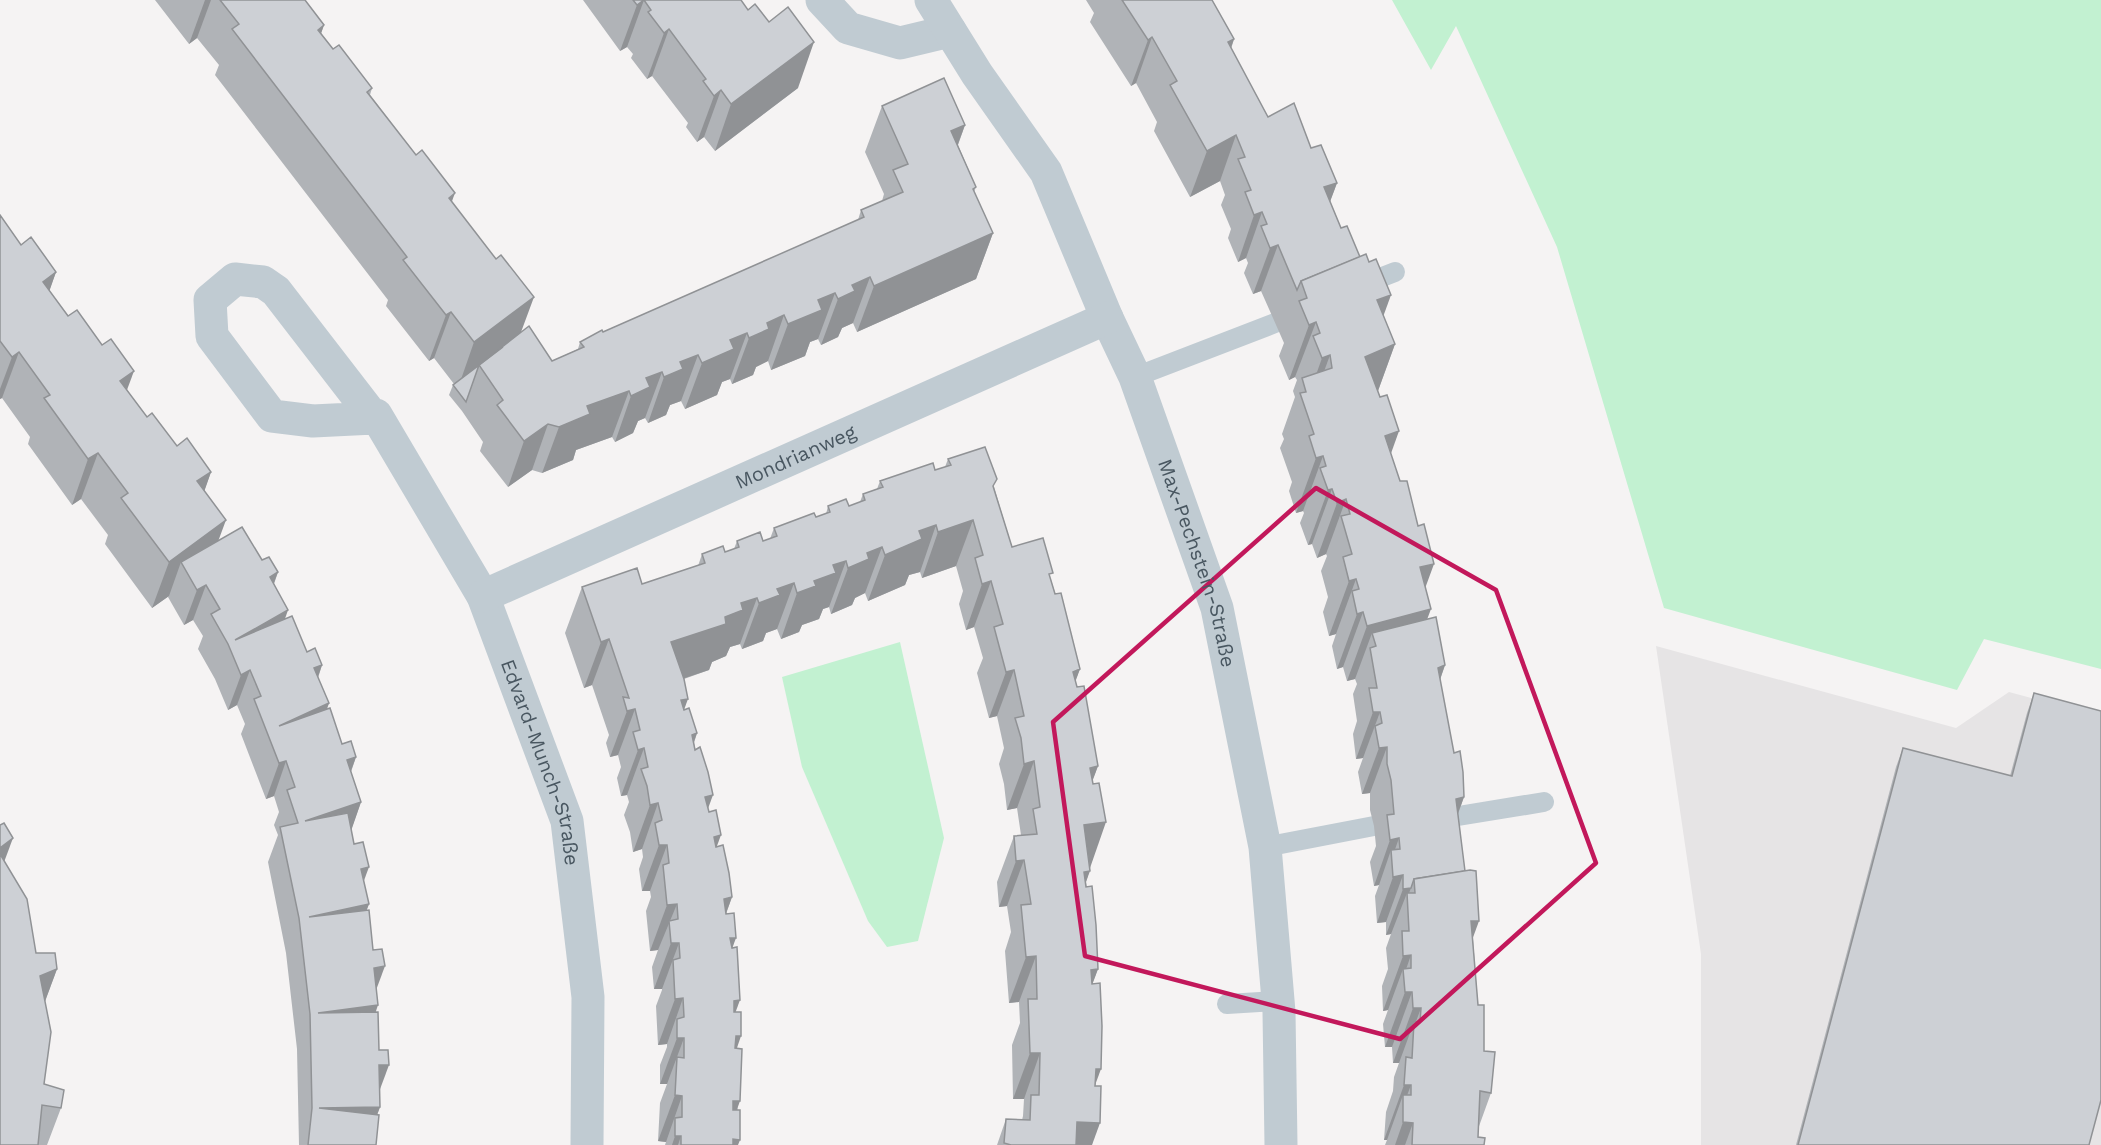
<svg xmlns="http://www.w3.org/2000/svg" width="2101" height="1145" viewBox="0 0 2101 1145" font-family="'Work Sans',sans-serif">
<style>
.education{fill:#e6e4e5}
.green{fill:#c2f1d1}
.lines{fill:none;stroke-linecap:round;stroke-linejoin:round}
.lane{stroke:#c0cbd2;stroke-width:20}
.street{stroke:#c0cbd2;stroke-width:33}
.wall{fill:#b0b3b7}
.shaded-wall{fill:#909295}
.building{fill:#cdd0d5;stroke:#909295;stroke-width:1.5}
.marked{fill:none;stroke:#c2185b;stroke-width:4.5;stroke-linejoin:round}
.labels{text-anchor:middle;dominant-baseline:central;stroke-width:4.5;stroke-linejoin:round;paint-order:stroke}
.street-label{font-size:20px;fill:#495761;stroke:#fff}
</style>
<rect width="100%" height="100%" fill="#f5f3f3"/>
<path class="education" d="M1656,646l300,82 53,-36 92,25v428h-400v-191z"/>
<g class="green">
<path d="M1392,0h709v669l-117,-30 -27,51 -293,-82 -107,-361 -101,-221 -25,44z"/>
<path d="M900,642l44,196 -26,103 -31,6 -19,-26 -66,-154 -20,-90z"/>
</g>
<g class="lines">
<g class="lane">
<path d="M1359,286l36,-14"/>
<path d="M1135,377l140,-54"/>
<path d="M1446,818l98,-16"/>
<path d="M1265,847l109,-21"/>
<path d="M1227,1004l51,-3"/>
</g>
<g class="street">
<path d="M822,0l26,28 52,15 50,-12"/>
<path id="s1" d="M931,0l46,74 69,98 61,146 28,59 82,231 48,239 14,165 2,133"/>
<path id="s2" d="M374,418l-98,-127 -13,-9 -28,-3 -25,21 2,36 60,80 41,5 61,-3 2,-3 107,181 84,225 21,176 -1,148"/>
<path id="s3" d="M483,596l624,-278"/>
</g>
</g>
<g class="wall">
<path d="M155,0h150l19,25 -3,8 12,16 39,39 -2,7 82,107 68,132 32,27 26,-12 2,-7 278,-122 3,-10 21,-9 2,-7 -19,-42 17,-46 83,19 -7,20 18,42 -2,5 19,41 -17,46 -119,53 -4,-9 -11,5 -4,9 -17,8 -3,-6 -8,3 -5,14 -34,14 -3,-9 -12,6 -3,8 -21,9 -2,-5 -8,3 -5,13 -32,14 -4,-8 -11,4 -4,10 -18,8 -3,-5 -7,3 -5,12 -18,9 -3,-5 -36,13 -3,10 -31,13 -10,-3 -24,17 -28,-36 3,-9 -21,-31 -13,-16 4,-10 1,-1 -20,-26 -5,3 -43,-55 2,-6 -173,-225 4,-10 -22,-27 -8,6z"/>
<path d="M583,0h158l57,88 -83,63 -11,-14 -7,5 -11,-15 2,-4 -36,-47 -5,3 -16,-21 2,-4 -6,-7 -7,4z"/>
<path d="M1086,0h126l22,39 -3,10 37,68 43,31 26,35 -7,18 11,27 42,88 12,28 -17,47 13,64 34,134 2,30 18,46 -5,15 14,73 10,44 -6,17 15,125 5,66 6,46 7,42 -13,36v8l6,8h-99l2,-5h-3l2,-28 7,-21 1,-14 5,-14h-6l-1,-16h-7l-2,-23 5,-14 -5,1 -1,-25 6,-17 -2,-21 5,-14 -5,1v-13l-9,1 -2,-27 4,-11 -5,1 -4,-24 6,-16 -2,-20 -4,-16v-17l-8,1 -4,-22 5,-14 -7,1 -3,-25 4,-13 -4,-27 4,-10 -2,-5 -8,2 -4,-14 -6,2 -5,-23 4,-12 -7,2 -6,-24 5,-15 -7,-26 6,-15 -1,-2 -9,4 -5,-14 -4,1 -8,-22 4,-10 -1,-2 -7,2 -7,-22 3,-9 -12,-34 4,-9 -2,-5 13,-37 -2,-6 4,-11 -2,-3 -6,3 -10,-24 5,-13 -23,-52 -8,3 -9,-21 4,-10 -2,-5 -8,4 -10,-24 3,-9 -10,-24 4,-10 -5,-14 -30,16 -36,-66 3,-9 -21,-39 -5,3 -41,-64 4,-9z"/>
<path d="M0,215l21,30 35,27 -7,19 78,99 20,27 30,29 34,26 -7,19 14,50 44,19 16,12 -4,12 11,35 22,33 15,13 -4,13 11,25 -2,6 15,35 14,13 -5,15 10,30 -10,28 18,74 -3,7 11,77 -1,24 4,95 -3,8 -1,30h-77l-2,-96 -11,-96 -18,-91 10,-27 -4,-10 5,-13 -5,-16 -8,3 -25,-65 4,-10 -8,-19 -9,5 -13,-31 -17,-30 5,-13 -10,-16 -9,5 -16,-28 1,-1 -17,12 -47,-64 3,-9 -27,-36 -9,6 -44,-61 2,-7 -28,-39 -2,1z"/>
<path d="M948,459l46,28 18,60 39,33 29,89 -5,12 23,85 -6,15 -2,87 -4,14 12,87 -6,15 3,101 -3,60h-95l9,-26 16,1 1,-4 1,-17h-11l-1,-54 8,-22 -1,-21 -10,1 -4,-52 6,-19 -4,-26 -8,1 -2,-25 17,-46 7,-1 -4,-27 -10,2 -3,-26 -5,-20 5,-16 -7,-32 -8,2 -12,-45 6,-15 -9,-31 -8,3 -7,-26 4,-13 -7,-25 -34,12 -2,-6 -11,3 -4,10 -37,16 -3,-8 -10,5 -3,7 -21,9 -2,-7 -6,2 -4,10 -17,6 -3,7 -18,7 -4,-10 -11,4 -3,8 -21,8 -2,-5 -10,3 -4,9 -14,6 -3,8 -25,9v30l13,24 -3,10 22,104 16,50 -6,17 6,34 5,100 1,97h-73l1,-3 -8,-1 2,-38 7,-19h-7v-19l7,-18v-3l-9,1 -2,-39 6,-16v-1h-8l-2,-22 6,-17 -8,1 -4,-40 5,-14 -1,-6h-8l-3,-22 4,-12 -1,-8 -9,3 -3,-20 -6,-17 5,-13 -2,-7 -6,1 -4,-18 4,-11 -3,-12 -8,2 -4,-14 3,-8 -17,-50 -8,3 -19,-55 17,-46 60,-3 56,-18 4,-12 23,-2 9,-3 3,-8h26l7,-2 4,-11 42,-11 10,-3 2,-8h21l11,-4 3,-8 14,-5 3,-8 55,-11 10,-3z"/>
<path d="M2034,693l55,452h-293l100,-378 7,-19 107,28 17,-63z"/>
<path d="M4,861l32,92 21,16 -12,32 -1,83 17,24 -14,37h-47z"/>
</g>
<g class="shaded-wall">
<path d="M205,0h6l-14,38 -8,6z"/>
<path d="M644,0l-17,47 -7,4 17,-46z"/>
<path d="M324,25l-16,46 10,-41z"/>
<path d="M669,29l-17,47 -5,3 17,-46z"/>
<path d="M1152,37l-16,46 -5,3 17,-46z"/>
<path d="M1234,39l-16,46 10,-43z"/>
<path d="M814,42l-16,46 -83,63 16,-47z"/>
<path d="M721,90l-17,47 -7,5 17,-46z"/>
<path d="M965,125l-17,46 3,-40z"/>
<path d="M1236,135l-16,46 -30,16 17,-46z"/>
<path d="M1337,183l-17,46 4,-42z"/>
<path d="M455,193l-17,46 11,-41z"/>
<path d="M1262,212l-16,46 -8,4 16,-47z"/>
<path d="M993,233l-17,46 -119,53 17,-46z"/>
<path d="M1278,245l-17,46 -8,3 17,-46z"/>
<path d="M56,272l-16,46 3,-36z"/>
<path d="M870,277l-17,46 -11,5 -4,9 -17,8 17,-46 14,-14z"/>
<path d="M835,293l-17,46 -8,3 -5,14 -34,14 17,-46 30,-24z"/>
<path d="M1391,295l-20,55 6,-50z"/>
<path d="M534,297l-17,46 -38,22 -21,23 16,-46z"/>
<path d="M451,312l-17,46 -5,3 17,-46z"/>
<path d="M784,315l-16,46 -12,6 -3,8 -21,9 17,-46 18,-15z"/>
<path d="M1316,322l-21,55 -6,3 20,-55z"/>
<path d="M747,333l-17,46 -8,3 -5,13 -32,14 17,-46 28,-23z"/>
<path d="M1395,344l-20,55 -10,-42z"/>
<path d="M19,352l-17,46 -2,1v-10l12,-32z"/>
<path d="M698,355l-17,46 -11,4 -4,10 -18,8 16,-46 16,-15z"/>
<path d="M1330,355l-20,55 -5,-4 17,-48z"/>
<path d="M134,371l-17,46 3,-36z"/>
<path d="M662,372l-17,46 -7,3 -5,12 -18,9 16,-46 15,-18z"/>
<path d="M629,391l-17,46 -36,13 -3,10 -31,13 17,-46 28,-21z"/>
<path d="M548,424l-16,46 -24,17 16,-46z"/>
<path d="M1399,431l-20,56 6,-51z"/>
<path d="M98,453l-17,46 -9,6 16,-46z"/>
<path d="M1323,456l-20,55 -7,2 20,-55z"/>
<path d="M211,472l-16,46 2,-37z"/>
<path d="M1332,489l-20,55 -4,1 20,-55z"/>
<path d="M1346,499l-20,55 -9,4 20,-55z"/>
<path d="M226,520l-17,46 -28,-4 -12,34 -17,12 17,-46z"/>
<path d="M973,520l-17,46 -34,12 16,-46z"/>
<path d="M936,525l-16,47 -11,3 -4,10 -37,16 17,-46 34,-24z"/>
<path d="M882,547l-17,46 -10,5 -3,7 -21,9 17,-46 19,-15z"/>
<path d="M846,561l-17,46 -6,2 -4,10 -17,6 -3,7 -18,7 16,-46 36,-28z"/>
<path d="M1434,564l-18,49 15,-4 -21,56 -34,-19 -4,-13 -17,46 -8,2 20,-55 53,-59z"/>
<path d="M278,572l-13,35 5,-30z"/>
<path d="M1356,579l-20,55 -7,2 20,-55z"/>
<path d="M991,581l-17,46 -8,3 16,-46z"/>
<path d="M794,583l-17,46 -11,4 -3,8 -21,8 17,-46 18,-14z"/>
<path d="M206,585l-13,35 -9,5 13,-35z"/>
<path d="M757,598l-17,46 -10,3 -4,9 -14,6 -3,8 -54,18 16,-46 54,-25 16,-14z"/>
<path d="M288,610l-12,35 -41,-5z"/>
<path d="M1363,612l-20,55 -6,2 20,-55z"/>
<path d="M609,639l-17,46 -8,3 17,-46z"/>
<path d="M322,665l-12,35 4,-32z"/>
<path d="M1445,665l-16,46 9,-43z"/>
<path d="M1080,669l-17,46 10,-43z"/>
<path d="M250,670l-13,35 -9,5 13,-35z"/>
<path d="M1014,670l-17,46 -8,2 17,-46z"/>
<path d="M688,699l-17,46 10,-45z"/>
<path d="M329,703l-13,35 -37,-12z"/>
<path d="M635,709l-17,46 -8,2 17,-46z"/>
<path d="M1373,712h7l-17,46 -7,1z"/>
<path d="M697,733l-16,46 11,-44z"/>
<path d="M1387,747l-17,46 -8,1 17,-46z"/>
<path d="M644,748l-17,47 -6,1 17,-46z"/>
<path d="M356,757l-13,36 4,-33z"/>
<path d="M286,761l-12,35 -8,3 13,-36z"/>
<path d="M1034,761l-17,47 -10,2 17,-46z"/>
<path d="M1098,766l-17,46 9,-44z"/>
<path d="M713,795l-17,46 9,-44z"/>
<path d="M1464,797l-17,46 9,-44z"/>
<path d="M361,802l-12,35 -44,-16z"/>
<path d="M658,803l-16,46 -9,3 17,-47z"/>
<path d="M1106,822l-16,46 -6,-43z"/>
<path d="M721,835l-17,46 10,-44z"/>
<path d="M13,838l-13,35v-25z"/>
<path d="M1399,838l-7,20 -1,-8 -12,35 -5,1 16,-46z"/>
<path d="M659,845h8l-17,46h-8z"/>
<path d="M1024,860l-17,46 -8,1 17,-46z"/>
<path d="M369,867l-13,35 5,-33z"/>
<path d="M1090,871l-17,46 11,-45z"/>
<path d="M1403,875l-17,47 -9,1 16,-46z"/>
<path d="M1411,888l-4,10v-5l-16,41 -5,1 17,-46z"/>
<path d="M732,897l-17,46 9,-44z"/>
<path d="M369,904l-13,35 -47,-22z"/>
<path d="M677,904l-19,46 -8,1 17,-46z"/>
<path d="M1471,921h8l-20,55z"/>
<path d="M730,938h6l-17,46z"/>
<path d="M671,943h8l-17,46h-8z"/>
<path d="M1411,955l-7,20 -1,-6 -15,41 -5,1 20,-55z"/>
<path d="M1036,956l-17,46 -10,1 17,-46z"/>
<path d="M385,966l-13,35 2,-33z"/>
<path d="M57,969l-17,46v-39z"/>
<path d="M1098,969l-17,46 10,-45z"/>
<path d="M1405,992h7l-20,55h-7z"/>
<path d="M683,998l-16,46 -9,1 17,-46z"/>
<path d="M740,1000l-17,46 11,-45z"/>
<path d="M378,1005l-12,35 -48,-27z"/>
<path d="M1413,1008h8l-7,19v-5l-15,41h-6z"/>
<path d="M736,1036h5l-16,47z"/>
<path d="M677,1038h7l-17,46h-7z"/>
<path d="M1030,1053h10l-16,46h-11z"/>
<path d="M379,1065h10l-13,35z"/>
<path d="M1096,1069h5l-17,46z"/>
<path d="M1404,1085h7l-8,21v-11l-16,45h-3z"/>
<path d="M675,1095l7,1 -16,46 -8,-1z"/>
<path d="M733,1101h7l-16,44z"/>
<path d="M380,1107l-13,35 -48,-34z"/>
<path d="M1077,1122l23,1 -8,22h-23z"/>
<path d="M1403,1122l10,1 -8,22h-10z"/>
<path d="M675,1136h6l-3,9h-6z"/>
<path d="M733,1139l7,1 -2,5h-7z"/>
</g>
<g class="building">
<path d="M220,0h85l19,25 -6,5 15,19 6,-4 33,43 -5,4 49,63 6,-5 33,43 -6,5 47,61 5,-4 33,42 -60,45 -23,-30 -5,3 -43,-55 4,-3 -175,-228 7,-5z"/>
<path d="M633,0h108l7,10 7,-6 14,18 19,-15 26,35 -83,62 -10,-14 -7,6 -11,-15 3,-2 -37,-50 -5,4 -16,-21 3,-2 -7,-10 -7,5z"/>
<path d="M1122,0h90l22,39 -6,3 40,75 26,-14 17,45 10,-3 16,38 -13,4 17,41 6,-2 13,31 -59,24 -4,9 -19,-45 -8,3 -9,-22 6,-2 -5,-12 -8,3 -9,-23 6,-2 -13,-31 7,-2 -9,-22 -29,16 -37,-66 7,-4 -25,-44 -4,3z"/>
<path d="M944,78l21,47 -14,6 25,56 -3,2 20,44 -119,53 -4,-9 -18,8 3,6 -17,8 -3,-6 -17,7 4,10 -34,14 -4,-9 -17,8 2,6 -20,9 -2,-5 -17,7 4,9 -32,14 -4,-8 -18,7 3,7 -19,8 -2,-5 -16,6 4,9 -19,9 -2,-5 -42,15 3,8 -31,13 -11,-3 -24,17 -27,-36 6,-5 -24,-35 50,-39 23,35 32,-14 -4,-5 22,-12 1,2 261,-115 -3,-7 42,-18 -10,-22 15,-6 -26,-58z"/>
<path d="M0,215l21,30 10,-8 25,35 -13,10 25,34 9,-6 25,35 9,-6 23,32 -14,10 27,36 5,-4 25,33 10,-8 24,34 -14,9 29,39 -57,42 -48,-64 7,-5 -30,-40 -10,6 -44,-61 6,-3 -31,-43 -7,5 -12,-16z"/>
<path d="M1366,254l3,8 7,-3 15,36 -14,5 18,44 -30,13 15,40 7,-2 12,36 -14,5 15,45h7l11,45 6,-2 10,40 -14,3 11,42 -64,17 -4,-14 -6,2 -5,-23 7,-2 -3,-10 -7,2 -6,-24 9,-3 -11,-38 9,-2 -4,-15 -9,4 -5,-14 -4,1 -8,-22 6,-2 -3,-10 -7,2 -7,-22 5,-2 -14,-41 6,-1 -4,-14 30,-10 -2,-13 -8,3 -9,-22 7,-3 -4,-11 -7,3 -10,-24 8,-3 -6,-17z"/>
<path d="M503,347l-24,18 -13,37 -13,-17z"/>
<path d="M985,447l12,32 -4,7 19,61 31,-9 10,35 -4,1 6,20 6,-1 19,76 -7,3 4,15 7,-1 14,80 -8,2 3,16 6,-1 7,39 -22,3 6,46 -6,1 2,15 6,-1 4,39 2,44 -7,1 1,14 8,-1 2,43 -1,43h-5l-1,17h6l-1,37 -23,-1 -1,23h-65l-7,-2 2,-24 24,1 1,-25h8l1,-42h-10l-2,-54h9l-1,-43 -10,1 -5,-52 10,-1 -7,-44 -8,1 -2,-25 23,-2 -4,-25 7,-2 -6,-46 -10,3 -3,-26 -6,-20 9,-2 -10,-46 -8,2 -12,-45 9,-3 -12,-43 -9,3 -7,-26 8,-3 -10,-35 -35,12 -2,-7 -17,6 3,8 -37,16 -3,-8 -15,6 2,6 -21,9 -2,-7 -13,4 3,8 -22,8 2,5 -19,7 -3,-10 -17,6 3,6 -21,8 -2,-5 -16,5 2,7 -18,7 1,7 -55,18 13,37 4,20 -7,1 3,10 5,-2 8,25 -5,2 3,15 5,-3 8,25 5,23 -8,2 4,15 7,-2 5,25 -7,2 2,10 7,-2 6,28 3,24 -8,2 2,15 8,-1 2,25h-6l2,10 5,-1 3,53 -6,1v11h7v24h-5l-1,12 7,1 -2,52h-7v9h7v30l-7,-1v6h-52v-9h-6v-18l7,-1v-21l-7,-1 2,-38 7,1v-20h-7v-19l7,-2 -1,-19 -8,1 -2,-39 7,-2 -1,-15h-8l-2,-22 9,-2 -1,-15 -10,1 -4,-40 6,-2 -2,-18h-8l-4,-22 7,-3 -4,-17 -8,2 -3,-19 -6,-17 7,-2 -4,-19 -6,2 -5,-18 7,-2 -5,-21 -8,2 -4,-14 6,1 -20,-59 -8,3 -19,-55 55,-19 5,16 63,-21 -3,-9 21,-8 2,6 14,-5 -2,-6 23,-9 3,9 14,-5 -3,-8 40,-15 2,4 14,-5 -2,-6 18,-7 3,7 16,-6 -2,-6 20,-7 -3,-6 53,-18 2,7 16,-5 -3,-6z"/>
<path d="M242,527l20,33 7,-3 9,15 -8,5 18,33 -53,30 57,-24 15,36 8,-4 7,17 -8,3 15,35 -50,23 51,-18 12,36 9,-3 5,16 -9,3 14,42 -56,19 43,-8 6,31 9,-2 6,25 -8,2 8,35 -60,13 60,-7 4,40 9,-1 3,17 -11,2 4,37 -60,8 60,-1 1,38h9l1,15h-10l1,42 -61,1 60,7 -3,30h-68l4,-37 -2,-94 -11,-96 -19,-91 18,-4 -11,-33 8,-3 -9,-26 -7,2 -25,-64 7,-3 -11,-26 -9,5 -13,-31 -17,-30 9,-5 -14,-24 -9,5 -16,-28z"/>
<path d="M1436,617l9,48 -7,3 16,85 6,-2 3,21 1,25 -8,2 9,72 -51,8 -3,9 -8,1v-14l-10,2 -2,-27 9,-1 -1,-11 -9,2 -3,-25 7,-1 -3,-34 -4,-16v-17l-8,1 -4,-22 7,-3 -2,-11h-7l-4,-24h8l-7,-40 6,-2 -4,-13z"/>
<path d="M2034,693l67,18v389l-12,45h-291l105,-397 109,28z"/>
<path d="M4,823l9,15 -13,10v-23z"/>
<path d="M0,854l27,45 9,54h19l2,16 -17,7 11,56 -7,52 20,6 -3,18 -19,-3 -4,40h-38z"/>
<path d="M1470,870l6,1 3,50h-8l7,84h6v46l11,1 -4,41 -11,-2 -2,46 7,1 -1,7h-72l1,-22 -10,-1v-27h8v-10h-7l2,-28 6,1 2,-36h6l1,-14h-8l-1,-16h-7l-2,-23 8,-1v-13l-8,1 -1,-25h7l-2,-38h8l-1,-14z"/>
</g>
<path class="marked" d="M1316,488l180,102 100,273 -196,176 -315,-83 -32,-234z"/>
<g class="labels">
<g class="street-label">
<text stroke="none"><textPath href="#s3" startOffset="342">Mondrianweg</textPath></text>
<text stroke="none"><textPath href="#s1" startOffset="627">Max-Pechstein-Straße</textPath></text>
<text stroke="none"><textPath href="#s2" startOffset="866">Edvard-Munch-Straße</textPath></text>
</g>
</g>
</svg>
